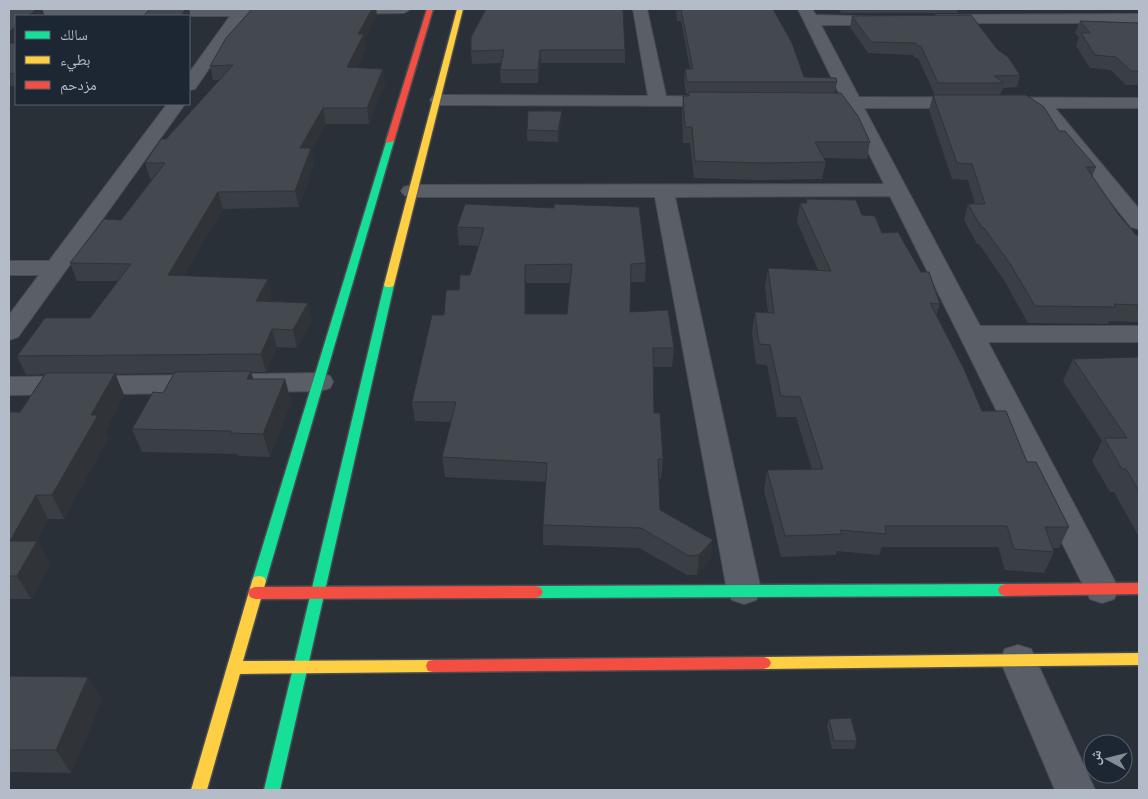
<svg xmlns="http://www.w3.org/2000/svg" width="1148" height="799" viewBox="0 0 1148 799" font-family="'Public Sans','Noto Naskh Arabic',sans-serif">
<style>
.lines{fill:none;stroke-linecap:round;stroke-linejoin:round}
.street-casing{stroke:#484c53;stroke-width:2}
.fast-casing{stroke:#484c53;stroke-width:3}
.slow-casing{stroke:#484c53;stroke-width:3}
.jam-casing{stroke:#484c53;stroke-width:3}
.street{fill:#5a5e66;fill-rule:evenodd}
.fast{fill:#16e098;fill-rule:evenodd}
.slow{fill:#ffcf43;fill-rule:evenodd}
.jam{fill:#f24e42;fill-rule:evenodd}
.wall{fill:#3a3f45;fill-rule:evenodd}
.shaded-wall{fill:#303338}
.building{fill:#444950;stroke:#303338;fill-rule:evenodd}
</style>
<rect width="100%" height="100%" fill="#2a3038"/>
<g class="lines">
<defs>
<g id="street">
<path d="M292,9l1,2 -2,3 -5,1 -41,1 -50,73 -6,1v-17l41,-57h-214v2h-7v-8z"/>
<path d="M332,9h79l-7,4 -65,1 -5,-1z"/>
<path d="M633,9h14l19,87 54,1 6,1 3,4 -3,4 -287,-1 -6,-1 -3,-4 3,-4 6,-1 209,1z"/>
<path d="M798,9h14l4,6 77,2 3,3 -8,5h-67l38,72 280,1v10h-84l84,101v20l-8,-2 -95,-119h-172l116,218h159v16h-151l131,247 -5,10 -12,4 -12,-4 -200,-403 -215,1 86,393 -5,10 -12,4 -12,-4 -5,-10 -72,-393h-244l-7,-2 -3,-4 3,-4 7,-2 473,-1 -38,-77 -41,-1 -3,-4 3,-4 36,-1z"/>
<path d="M936,15l203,-1v9h-208l-3,-3z"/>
<path d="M167,104h18l-167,233 -9,3v-25l30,-40h-30v-14h40z"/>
<path d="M320,373l10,3 3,6 -3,6 -10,3 -72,1 -10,-3 -3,-6 3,-6 10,-3z"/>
<path d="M205,375l10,3 3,6 -3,6 -10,3 -196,2v-18z"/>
<path d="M1018,645l13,4 64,141h-40l-55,-130 5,-11z"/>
</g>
<g id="fast">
<path d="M387,139l7,2 -128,440 -2,4 -5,1 -5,-1 -2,-4z"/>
<path d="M389,282l5,3 -114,505h-16l120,-505z"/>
<path d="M1005,584l5,2 2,4 -2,4 -5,2 -469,2 -5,-2 -2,-4 2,-4 5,-2z"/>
</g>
<g id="slow">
<path d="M457,9h6l-69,276 -2,2h-6l-2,-2 9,-35z"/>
<path d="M259,576l5,1 2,4 -23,80 190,-1 5,1 2,5 -2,5 -5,1 -193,2 -33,116h-16l61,-209 2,-4z"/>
<path d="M1139,653v12l-375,4 -5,-2 -2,-4 2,-4 5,-2z"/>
</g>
<g id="jam">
<path d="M427,9h6l-39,132 -7,2 -1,-2z"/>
<path d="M1005,584l134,-1v11l-134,2 -5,-2 -2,-4 2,-4z"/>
<path d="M536,586l5,2 2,4 -2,4 -5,2 -281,1 -5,-2 -2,-4 2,-4 5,-2z"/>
<path d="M764,657l5,2 2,4 -2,4 -5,2 -331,3 -5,-1 -2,-5 2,-5 5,-1z"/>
</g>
</defs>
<use href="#street" class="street-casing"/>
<use href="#fast" class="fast-casing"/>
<use href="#slow" class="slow-casing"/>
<use href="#jam" class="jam-casing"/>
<use href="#street" class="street"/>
<use href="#fast" class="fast"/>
<use href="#slow" class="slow"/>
<use href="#jam" class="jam"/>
</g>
<g class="wall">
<path d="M9,9h33l3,7h-29v70h-7z"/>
<path d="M486,9l139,41v13h-84l-3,20h-37l-1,-13 2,-7 -30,1 -1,-13z"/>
<path d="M676,9h97l31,68 33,5 -2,11 35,49 -3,17 -43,-1 2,4 -4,17 -63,1 -65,-2 -4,-35h-7l-1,-31 1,-16h5l1,-2h-3l-2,-13 1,-12h5l-9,-48h-4z"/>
<path d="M839,9h120l-2,4h-116z"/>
<path d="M377,15l-12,24 1,9 -9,20 26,1 2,15 -16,40h-43l-15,26 3,14 -15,43 -76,2 -39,66 88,22 -2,4 38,2 4,18 -15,27 -20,-1 -11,25h-15l2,7h32l6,23 -21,55 -32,-1 -1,-2 -95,-2 -10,-23 31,-36 11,-20 -59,1 9,21 -19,37 3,6 -44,81h-16l-12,22h1l13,24 -19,34h-22v-187h11l25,-38 -19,1 -9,-19 73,-38 28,-37h-41l-7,-18 51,-43 31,-41h-2l-5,-16 75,-83h-7l-3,-14z"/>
<path d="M852,16l146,34 22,25 -3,12 -14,1 -3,7h-65l-17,-37h-3l-2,-3 -45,-2 -18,-26z"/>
<path d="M1080,21l59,2v62h-13l-15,-15 -21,-2 -14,-22 3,-9 -4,-4z"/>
<path d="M933,95l126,36 37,36 -4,10 27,38 17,20h3v87l-30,-1 -1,3 -80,-1 -23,-41 -26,-38h-2l-13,-24 4,-16h7l-7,-24 -16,-1 -23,-69z"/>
<path d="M562,121l-4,21 -31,-1v-11z"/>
<path d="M806,199l56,16 20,18 58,71 -4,12 46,95 45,51 42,65 -10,21h-6l1,4 -10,21 -39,-3 -7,-23h-116l-3,8 -42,-4 -1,4 -55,2 -17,-66 3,-21 45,-1 -16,-52h-19l-10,-52 -11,-1 -4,-32 3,-20 13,1 -3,-26 3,-19 50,2 -21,-48 3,-19h6z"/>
<path d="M465,204l181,59 -1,19h-14l-1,30 44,36 -2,19h-19l1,46 9,46 -2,20h-2l1,31 50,50 -13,15h-10l-48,-27 -96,-3v-20l3,-43 -101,-5 -3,-20 9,-35 -36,-1 -3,-19 32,-87 15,-25 11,-15 9,-29 -20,-1 -2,-18zM526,283h44l-3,31h-41z"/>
<path d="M1139,357v180l-25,-45h-4l-18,-31 10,-20 -39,-60 10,-22z"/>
<path d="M9,676l79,1 14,23 -31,73 -62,-1z"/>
<path d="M829,719l28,22 -3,8h-22l-5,-23z"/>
</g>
<g class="shaded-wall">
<path d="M37,9h5l3,7h-17z"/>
<path d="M186,9h3l2,9 -2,2v-4h-9z"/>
<path d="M372,9h4l1,6 -12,24 1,9 -16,34 -3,-15 11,-33z"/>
<path d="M16,26v17l-7,6v-17z"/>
<path d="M540,50l1,13 -3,20v-13z"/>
<path d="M383,69l2,15 -16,40 -2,-16z"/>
<path d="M323,108l3,16 -15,26 3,14 -15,43 -4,-16 5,-43z"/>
<path d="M562,111v10l-4,21v-11z"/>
<path d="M218,192l5,17 -49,83 -6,-17z"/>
<path d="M525,265l1,18v50l-1,-19z"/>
<path d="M268,279l4,18 -12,21 -4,-17z"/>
<path d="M308,303l4,18 -15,27 -4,-18z"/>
<path d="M272,329l5,18 -11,25 -5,-18z"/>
<path d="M251,371l6,23 -10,-15z"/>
<path d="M115,373l9,22 -19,37 3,6 -44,81 -12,-24 39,-80z"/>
<path d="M285,379l6,23 -21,55 -7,-23z"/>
<path d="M36,495l12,24 -25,46 -13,-24z"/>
<path d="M713,540l-3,20 -13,15 2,-20z"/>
<path d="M37,541l13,24 -19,34 -14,-23z"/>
<path d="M88,677l14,23 -31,73 -15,-23z"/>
</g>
<g class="building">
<path d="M9,9h28l-9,7h-12v10l-7,6z"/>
<path d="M150,9h36l-6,7h-37z"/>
<path d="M252,9h120l-14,25h6l-17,33 36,2 -16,39h-44l-23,40h11l-16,43 -77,1 -50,83 100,4 -12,22 52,2 -15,27 -21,-1 -11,25 -244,2 28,-38h45l41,-54 -61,-1 34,-44 17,1 44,-57h-20l16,-24h5l67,-74 -23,1 16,-28z"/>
<path d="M486,9h137l2,41h-85l-2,20h-38l4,-20 -33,1v-14z"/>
<path d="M677,9h96l19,34 12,34 32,1 1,4h-150l-2,-13h8l-12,-59h-4z"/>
<path d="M971,15l27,35 10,7 12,18 -26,1 10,7h-66l-17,-37h-4l-1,-3 -45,-1 -19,-26z"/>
<path d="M1080,21l59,2v48h-8l-15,-14 -21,-2 -14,-22h9z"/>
<path d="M9,43h7v30l-7,1z"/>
<path d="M689,92l152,1 17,23 12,26h-55l11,20 -64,1 -67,-2 -3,-34h-7l-2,-31h6z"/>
<path d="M933,95h93l18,12 15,24h6l31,36h-10l33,48 17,20h3v70l-25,-1 2,3 -81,-1 -24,-41 -27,-37h-2l-14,-24h17l-13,-40 -15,-1z"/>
<path d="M528,111h34l-4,20 -31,-1z"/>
<path d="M806,199l50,1 6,15 13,1 7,17 16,-1 23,40h8l11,32 -10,-1 34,66 18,42h24l21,51h9l33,65h-24l9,25 -40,-3 -7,-23h-122l1,8 -46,-4 2,4 -57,2 -18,-66 56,-1 -23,-72 -19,-1 -11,-51 -11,-1 -4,-32 19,1 -6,-45 63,3 -31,-68h7z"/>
<path d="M465,204l89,4v-4l85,3 7,56 -15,1 -1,48 38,-2 6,38h-21l1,65h6l3,46h-5l2,51 53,30 -14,15 -10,1 -48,-28 -98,-3 4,-62 -105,-6 14,-55h-44l20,-87h12l2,-25h13l1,-15h10l14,-47 -27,-1zM572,264l-5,50h-42v-49z"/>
<path d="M1139,357v134l-13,-22h-4l-18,-31h23l-54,-79z"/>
<path d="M251,371l-4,8h38l-22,55 -32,-1v-2l-99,-2 21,-37 10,1 12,-21z"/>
<path d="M46,373h69l-24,42h7l-46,80h-16l-26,46h27l-20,35h-8v-164h11z"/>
<path d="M9,676l79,1 -32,73h-47z"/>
<path d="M851,718l6,23h-23l-5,-22z"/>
</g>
<rect width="1148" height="799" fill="none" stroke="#b4bcc9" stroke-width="20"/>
<rect x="15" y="15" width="175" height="90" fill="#1d2633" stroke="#59626f"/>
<rect x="25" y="31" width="25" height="8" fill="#16e098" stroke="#59626f"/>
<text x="60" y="40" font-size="15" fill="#b4bcc9">سالك</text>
<rect x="25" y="56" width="25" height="8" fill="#ffcf43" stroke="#59626f"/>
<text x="60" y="65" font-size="15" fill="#b4bcc9">بطيء</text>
<rect x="25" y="81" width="25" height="8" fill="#f24e42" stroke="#59626f"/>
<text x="60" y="90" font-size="15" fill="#b4bcc9">مزدحم</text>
<g transform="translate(1108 759) rotate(277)"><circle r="24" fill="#1d2633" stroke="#59626f"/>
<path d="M0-4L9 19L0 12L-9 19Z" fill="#848b96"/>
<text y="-8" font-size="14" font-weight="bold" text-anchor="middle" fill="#b4bcc9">ش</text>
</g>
</svg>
